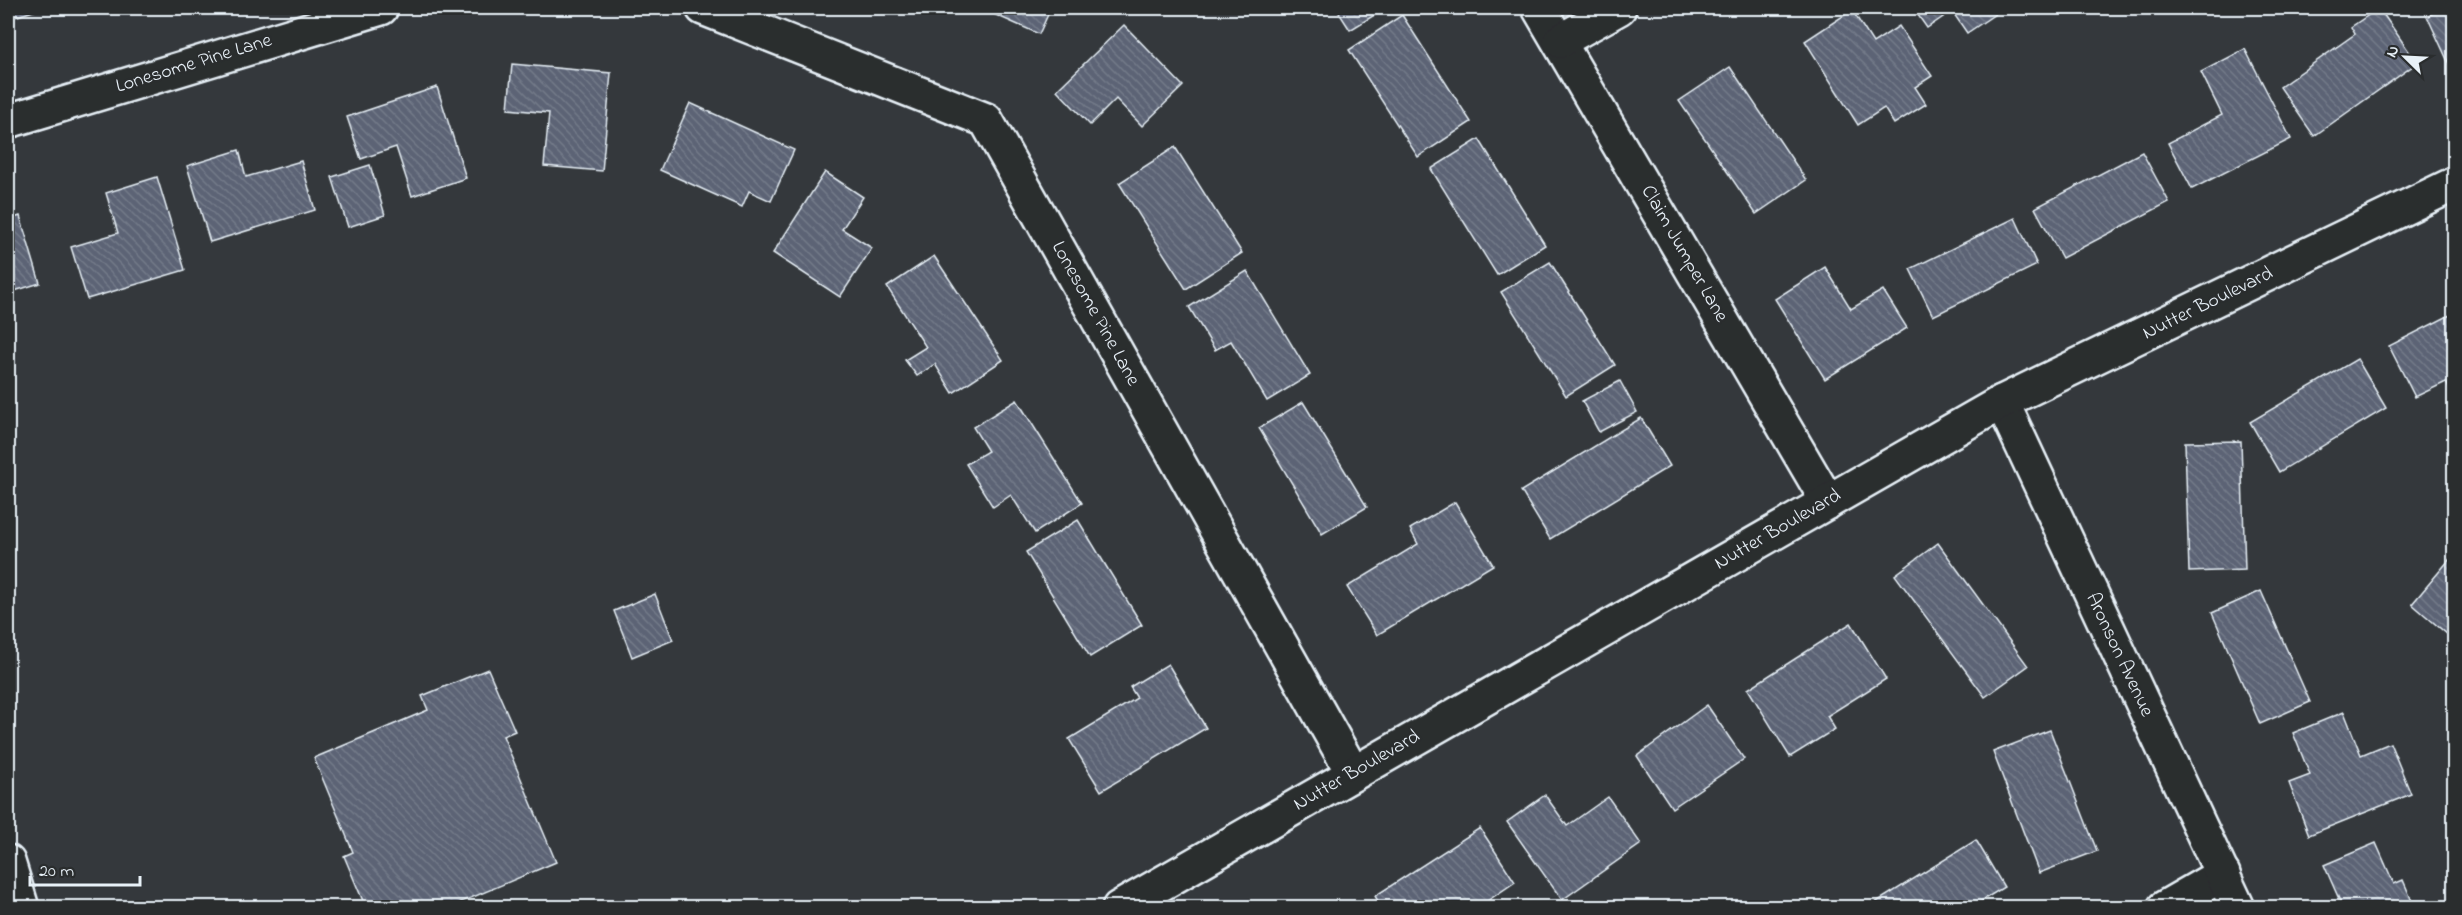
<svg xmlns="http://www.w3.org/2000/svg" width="2462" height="915" viewBox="0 0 2462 915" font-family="'Indie Flower',sans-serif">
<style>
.building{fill:url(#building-back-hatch);stroke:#e8f1f8;stroke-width:1.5}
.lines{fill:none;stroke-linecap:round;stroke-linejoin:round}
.street-casing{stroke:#e8f1f8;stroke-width:38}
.secondary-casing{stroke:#e8f1f8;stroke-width:38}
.street{stroke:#2a2d2e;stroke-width:33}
.secondary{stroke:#2a2d2e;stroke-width:33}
.labels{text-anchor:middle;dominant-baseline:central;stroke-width:4.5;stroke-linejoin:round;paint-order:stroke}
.street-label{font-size:20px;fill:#e8f1f8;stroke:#2a2d2e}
</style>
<defs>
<pattern id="building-back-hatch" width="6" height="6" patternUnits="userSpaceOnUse" patternTransform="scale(1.5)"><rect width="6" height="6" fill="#5c6375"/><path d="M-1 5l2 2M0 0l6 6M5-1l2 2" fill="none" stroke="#737a89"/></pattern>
</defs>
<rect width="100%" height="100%" fill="#34383c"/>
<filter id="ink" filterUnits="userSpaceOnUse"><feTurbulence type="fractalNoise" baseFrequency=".0167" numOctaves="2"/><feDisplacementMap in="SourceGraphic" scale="12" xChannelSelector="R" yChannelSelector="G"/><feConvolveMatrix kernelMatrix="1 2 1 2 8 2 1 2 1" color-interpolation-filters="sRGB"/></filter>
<g filter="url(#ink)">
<g class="building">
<path d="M8,8h35l-35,11z"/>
<path d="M980,8h71l-12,26z"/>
<path d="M1336,8h50l-36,22z"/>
<path d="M1913,8h91l-37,25 -15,-22 -25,17z"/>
<path d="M2379,8l38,55 -103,73 -34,-49 75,-53 -4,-7z"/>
<path d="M2445,8h9v56l-4,2 -23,-50z"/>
<path d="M1852,10l21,33 26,-17 33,50 -17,11 11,17 -32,20 -10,-16 -26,17 -53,-84z"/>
<path d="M1402,15l69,107 -53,35 -69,-107z"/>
<path d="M1124,25l59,61 -41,40 -26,-27 -26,26 -33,-35z"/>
<path d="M2245,49l46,90 -99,50 -24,-46 54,-28 -21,-43z"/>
<path d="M512,64l99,9 -9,98 -58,-5 5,-53 -41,-4z"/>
<path d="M1730,67l76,113 -50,34 -77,-113z"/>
<path d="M437,87l29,91 -54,18 -16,-49 -35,12 -14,-42z"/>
<path d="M690,103l104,47 -23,51 -22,-10 -7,16 -82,-37z"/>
<path d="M1479,139l66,106 -48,30 -66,-106z"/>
<path d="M1175,147l67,106 -56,36 -67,-106z"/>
<path d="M239,150l7,27 55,-16 14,49 -105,32 -23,-76z"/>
<path d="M2142,152l27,50 -107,56 -27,-50z"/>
<path d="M370,165l15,50 -37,12 -16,-50z"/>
<path d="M825,172l38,25 -21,32 30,19 -32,49 -67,-44z"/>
<path d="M157,177l28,93 -98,29 -16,-52 47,-14 -12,-40z"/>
<path d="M20,216l20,67 -32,10v-73z"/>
<path d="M2015,218l22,47 -104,51 -23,-47z"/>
<path d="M934,256l69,104 -50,33 -18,-29 -18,12 -12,-16 21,-13 -39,-60z"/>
<path d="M1550,262l65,103 -49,31 -65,-104z"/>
<path d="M1825,267l26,42 32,-19 24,38 -82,51 -50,-80z"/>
<path d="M1247,271l63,104 -43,26 -36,-60 -16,9 -26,-43z"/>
<path d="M2454,313v86l-8,-17 -31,15 -26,-51z"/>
<path d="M2357,359l29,49 -107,64 -29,-50z"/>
<path d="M1620,381l17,31 -38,20 -17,-31z"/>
<path d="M1017,400l65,103 -47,30 -24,-38 -18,12 -27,-43 22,-13 -15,-24z"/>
<path d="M1303,402l64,105 -45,27 -63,-106z"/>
<path d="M1641,418l29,48 -120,73 -29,-48z"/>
<path d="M2241,441l4,129 -56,2 -4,-130z"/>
<path d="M1455,502l38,63 -116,70 -30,-48 71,-43 -8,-15z"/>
<path d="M1078,520l64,105 -52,32 -64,-105z"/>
<path d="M1938,543l90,123 -43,31 -90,-122z"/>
<path d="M2454,554v86l-42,-36z"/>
<path d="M2261,591l49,111 -50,22 -48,-111z"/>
<path d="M655,594l18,46 -41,17 -18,-46z"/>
<path d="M1851,623l35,56 -59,37 8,13 -45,28 -42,-68z"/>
<path d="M1168,664l38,64 -105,63 -32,-52 68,-41 -7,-11z"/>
<path d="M488,669l27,62 -12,5 53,126 -109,46h-81l-22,-52 9,-4 -39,-94 114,-48 -6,-14z"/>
<path d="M1707,705l37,54 -72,49 -35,-52z"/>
<path d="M2344,712l17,43 29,-12 21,51 -102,41 -20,-52 21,-8 -17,-42z"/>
<path d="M2050,730l47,121 -58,22 -46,-121z"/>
<path d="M1545,795l22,31 41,-29 33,47 -79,56 -55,-78z"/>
<path d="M1480,828l35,54 -38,26h-95l-7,-12z"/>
<path d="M1976,840l28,47 -34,21h-99l-1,-2z"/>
<path d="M2376,843l18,41 9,-4 12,28h-72l-19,-43z"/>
</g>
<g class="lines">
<defs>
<g id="street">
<path d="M703,8l283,112 367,653"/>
<path d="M1539,8l289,494"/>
<path d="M1560,41l59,-33"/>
<path d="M8,121l373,-113"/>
<path d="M2164,908l59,-34"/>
</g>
<g id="secondary">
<path d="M2002,402l236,506"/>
<path d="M8,862l14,46"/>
<path d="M1119,908l883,-506 452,-218"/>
</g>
</defs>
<use href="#street" class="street-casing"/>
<use href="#secondary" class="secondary-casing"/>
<use href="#street" class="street"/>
<use href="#secondary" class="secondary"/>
</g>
</g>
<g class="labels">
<g class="street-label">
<text transform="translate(194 64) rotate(-17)">Lonesome Pine Lane</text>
<text transform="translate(1684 254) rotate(60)">Claim Jumper Lane</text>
<text transform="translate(2208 304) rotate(-26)">Nutter Boulevard</text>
<text transform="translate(1095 314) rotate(61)">Lonesome Pine Lane</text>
<text transform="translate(1778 530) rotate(-30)">Nutter Boulevard</text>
<text transform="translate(2119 655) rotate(65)">Aronson Avenue</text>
<text transform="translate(1357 771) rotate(-30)">Nutter Boulevard</text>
</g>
</g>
<rect width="2462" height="915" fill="none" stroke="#2a2d2e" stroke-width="30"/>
<rect x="15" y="15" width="2432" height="885" fill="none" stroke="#e8f1f8" stroke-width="2" filter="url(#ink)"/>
<g transform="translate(2405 57) rotate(294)" stroke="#2a2d2e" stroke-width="4.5" paint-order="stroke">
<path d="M0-4.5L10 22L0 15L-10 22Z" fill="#e8f1f8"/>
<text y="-9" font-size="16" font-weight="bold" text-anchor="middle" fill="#e8f1f8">N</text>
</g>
<path d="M30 876v9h110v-9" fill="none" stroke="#e8f1f8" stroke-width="3"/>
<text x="39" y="876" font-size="18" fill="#e8f1f8" stroke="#2a2d2e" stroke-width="4.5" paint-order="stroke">20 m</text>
</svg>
